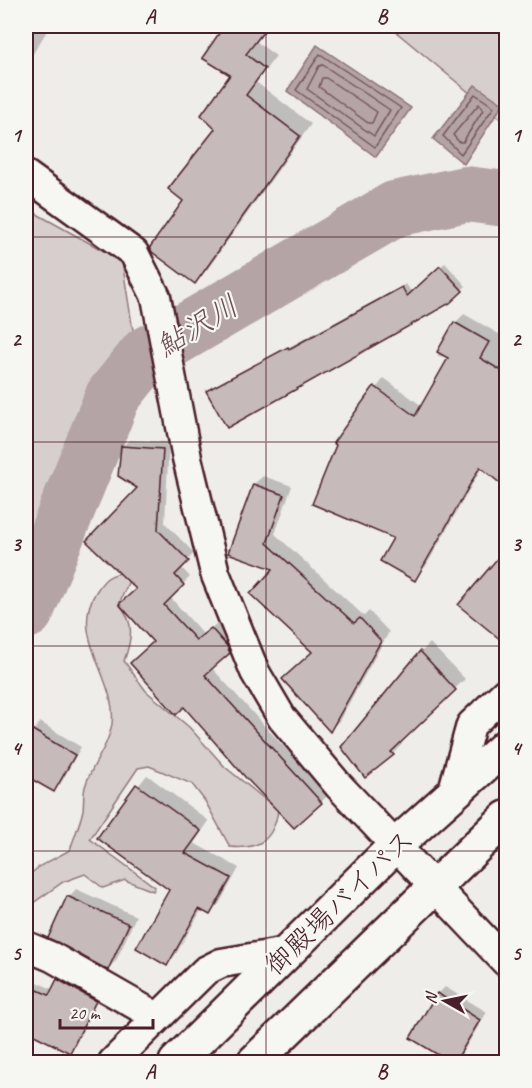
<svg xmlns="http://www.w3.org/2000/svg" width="532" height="1088" viewBox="0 0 532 1088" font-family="Caveat,'Klee One',sans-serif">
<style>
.green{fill:#d7cfce;stroke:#90777c;stroke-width:1.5}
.water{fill:#b4a4a5;stroke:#8a6f74;stroke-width:1.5}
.shadow{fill:#0003}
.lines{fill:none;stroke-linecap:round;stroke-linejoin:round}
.shore{stroke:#74545c;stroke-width:1.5}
.river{stroke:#b4a4a5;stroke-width:56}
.building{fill:#c6babb;stroke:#4a1f2b;stroke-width:1.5}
.street-casing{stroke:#4a1f2b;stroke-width:33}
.highway-casing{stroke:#4a1f2b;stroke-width:38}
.street{stroke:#f6f6f2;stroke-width:28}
.highway{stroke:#f6f6f2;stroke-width:33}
.grid{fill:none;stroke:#4a1f2b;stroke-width:1.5;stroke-opacity:0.55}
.labels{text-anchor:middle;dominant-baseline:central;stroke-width:4.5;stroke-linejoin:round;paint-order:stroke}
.street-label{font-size:28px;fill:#4a1f2b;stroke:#f6f6f2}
.water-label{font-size:30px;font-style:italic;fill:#6f4e56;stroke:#f6f6f2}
.neatline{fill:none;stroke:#4a1f2b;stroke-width:2}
.grid-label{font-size:20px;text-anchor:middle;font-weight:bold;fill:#4a1f2b}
</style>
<rect width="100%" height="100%" fill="#efedea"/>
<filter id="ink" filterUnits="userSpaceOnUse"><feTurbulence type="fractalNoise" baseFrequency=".0167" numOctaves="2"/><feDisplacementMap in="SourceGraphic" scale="12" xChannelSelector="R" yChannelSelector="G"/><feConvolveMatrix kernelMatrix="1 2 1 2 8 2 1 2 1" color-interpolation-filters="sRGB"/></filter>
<g filter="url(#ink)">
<g class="green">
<path d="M389,26h117v97z"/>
<path d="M26,208l96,53 11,70 -107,238z"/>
<path d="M120,573l10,5 -11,26c16,18 13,35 5,57l22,30 43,36 36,40 53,43c-4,30 -20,40 -48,37l-25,-46 -13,-17 -43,-18 -11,2 -48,71 65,48 -2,4 -28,-11 -22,8 -18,-14 -22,8 -37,26 1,-31 13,-11 30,-16c4,-13 10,-26 13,-40 1,-7 0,-15 2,-23 6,-22 23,-39 27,-63 6,-44 -44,-88 -16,-132 7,-11 11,-16 24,-19z"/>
</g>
<g class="water">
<path d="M317,45l94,63 -35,49 -89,-66z"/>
<path d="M475,85l28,19 -39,60 -31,-25z"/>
</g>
<g class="shadow">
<path d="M26,26h24l-24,39z"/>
<path d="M224,26h45l-12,16 19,14 -20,26 55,42 -104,146 -12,12 -10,-81 32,-72 15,-54 -28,-18z"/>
<path d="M445,263l21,23 -17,16 -242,89 199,-107 6,9z"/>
<path d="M464,314l42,24v25l-7,-1 7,4v113l-24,-12 -56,99 -9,9 -82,-132 49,-65 38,28 28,-49 -13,-1 18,-33z"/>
<path d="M129,440l40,2 -4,81 29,30 -13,14 9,10 -20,20 34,38 14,-13 15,17 3,6 -25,22 117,128 -7,7 -166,-160 -17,-53 1,-102 -17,-40z"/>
<path d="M263,476l29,10 -17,48 89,82 5,-5 20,21 -50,89 -9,9 -16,-79 -38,-83 -46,-16 24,-68z"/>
<path d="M430,643l35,36 -65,63 2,2 -9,10 -28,22 56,-124z"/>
<path d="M40,722l41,25 -20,36 -7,7 -28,-16v-32z"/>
<path d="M147,775l62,46 -15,22 45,25 -20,36 -10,9 -7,-4 -26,45 -9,10 4,-74 -62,-67z"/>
<path d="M26,825l4,1 -4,12z"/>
<path d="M76,889l60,27 -20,45 -8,7 -58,-31 19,-40z"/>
<path d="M64,975l36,20 -25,51 -5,6 -44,-23v-52l28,13z"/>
<path d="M445,987l42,25 -26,43 -7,7 -42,-25 26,-43z"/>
</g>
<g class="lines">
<g class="shore">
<path d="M320,54l81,54 -26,39 -79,-57z"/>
<path d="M323,65l67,45 -16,26 -67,-47 12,-23z"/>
<path d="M322,78h4l51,34 -5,11h-4l-49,-36z"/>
<path d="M475,94l19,13 -33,47 -18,-18z"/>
<path d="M479,104l4,6 -20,32h-4l-6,-7z"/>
</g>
<path class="river" d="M26,611l87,-215 34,-42 248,-145 71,-15 40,5"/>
</g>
<g class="building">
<path d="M224,26h44l-22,28 19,15 -19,26 54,41 -105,148 -43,-32 -2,-5 33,-46 -15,-12 47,-60 -14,-14 29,-40 -28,-17z"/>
<path d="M440,266l23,25 -13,12 -223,125 -21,-37 82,-44 1,2 113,-62 5,9z"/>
<path d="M454,322l35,20 -9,16 27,16v115l-27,-22 -65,114 -35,-20 13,-23 -81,-34 24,-59 -3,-2 41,-57 41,30 33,-58 -11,-6z"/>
<path d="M121,446l42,3 -5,81 31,31 -14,14 9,10 -20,20 32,35 15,-12 16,18 3,7 -25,22 117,128 -28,25 -48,-50 -62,-71 -8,8 -46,-52 23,-21 -34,-38 17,-15 -50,-48 51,-53 -19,-12z"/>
<path d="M253,484l31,11 -17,48 87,80 6,-5 21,23 -51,91 -48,-53 30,-27 -62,-58 23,-25 -45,-16z"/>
<path d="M507,547v98l-49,-40z"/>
<path d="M420,651l36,39 -65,62 3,3 -29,23 -24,-31z"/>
<path d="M26,726l49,29 -21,37 -28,-16z"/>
<path d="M136,784l65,47 -16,22 46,25 -21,37 -11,-6 -32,57 -31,-18 33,-58 -72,-52z"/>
<path d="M67,896l62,28 -21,46 -60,-32z"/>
<path d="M57,979l39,22 -26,52 -44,-22v-46l23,10z"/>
<path d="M437,993l43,27 -25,42h-5l-40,-24z"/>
</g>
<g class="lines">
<defs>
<g id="street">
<path d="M26,175l108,78 22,44 31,161 28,115 40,99 27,46 57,68 167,176"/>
<path d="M452,794l19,-69 35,-33"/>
<path d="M26,946l26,11 105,60"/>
<path d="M113,1062l92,-91 16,-8 66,-11"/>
</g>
<g id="highway">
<path d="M176,1062l219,-216 111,-100"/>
<path d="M254,1062l252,-244"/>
</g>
</defs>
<use href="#street" class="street-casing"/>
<use href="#highway" class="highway-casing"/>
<use href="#street" class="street"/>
<use href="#highway" class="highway"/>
</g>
</g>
<path class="grid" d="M266,26v1036M26,237h480M26,442h480M26,646h480M26,851h480"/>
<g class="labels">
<g class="street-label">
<text transform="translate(339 902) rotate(-44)">御殿場バイパス</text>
</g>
<g class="water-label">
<text transform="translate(197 326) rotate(-31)">鮎沢川</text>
</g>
</g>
<rect width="532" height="1088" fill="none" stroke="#f6f6f2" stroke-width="66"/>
<g transform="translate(445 1001) rotate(279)" stroke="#f6f6f2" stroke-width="4.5" paint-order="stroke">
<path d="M0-4.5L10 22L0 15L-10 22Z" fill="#4a1f2b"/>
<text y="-9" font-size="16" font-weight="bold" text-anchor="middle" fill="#4a1f2b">N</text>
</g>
<path d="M60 1019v9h93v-9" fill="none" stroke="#4a1f2b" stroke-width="3"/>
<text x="69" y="1019" font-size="18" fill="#4a1f2b" stroke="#f6f6f2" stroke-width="4.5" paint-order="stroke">20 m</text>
<rect x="33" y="33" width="466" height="1022" class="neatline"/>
<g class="grid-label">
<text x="150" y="23">A</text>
<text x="382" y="23">B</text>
<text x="16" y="142">1</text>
<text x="516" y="142">1</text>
<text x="16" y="346">2</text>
<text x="516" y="346">2</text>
<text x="16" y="551">3</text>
<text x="516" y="551">3</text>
<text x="16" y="755">4</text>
<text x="516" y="755">4</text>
<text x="16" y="960">5</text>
<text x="516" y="960">5</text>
<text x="150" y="1078">A</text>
<text x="382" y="1078">B</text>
</g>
</svg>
